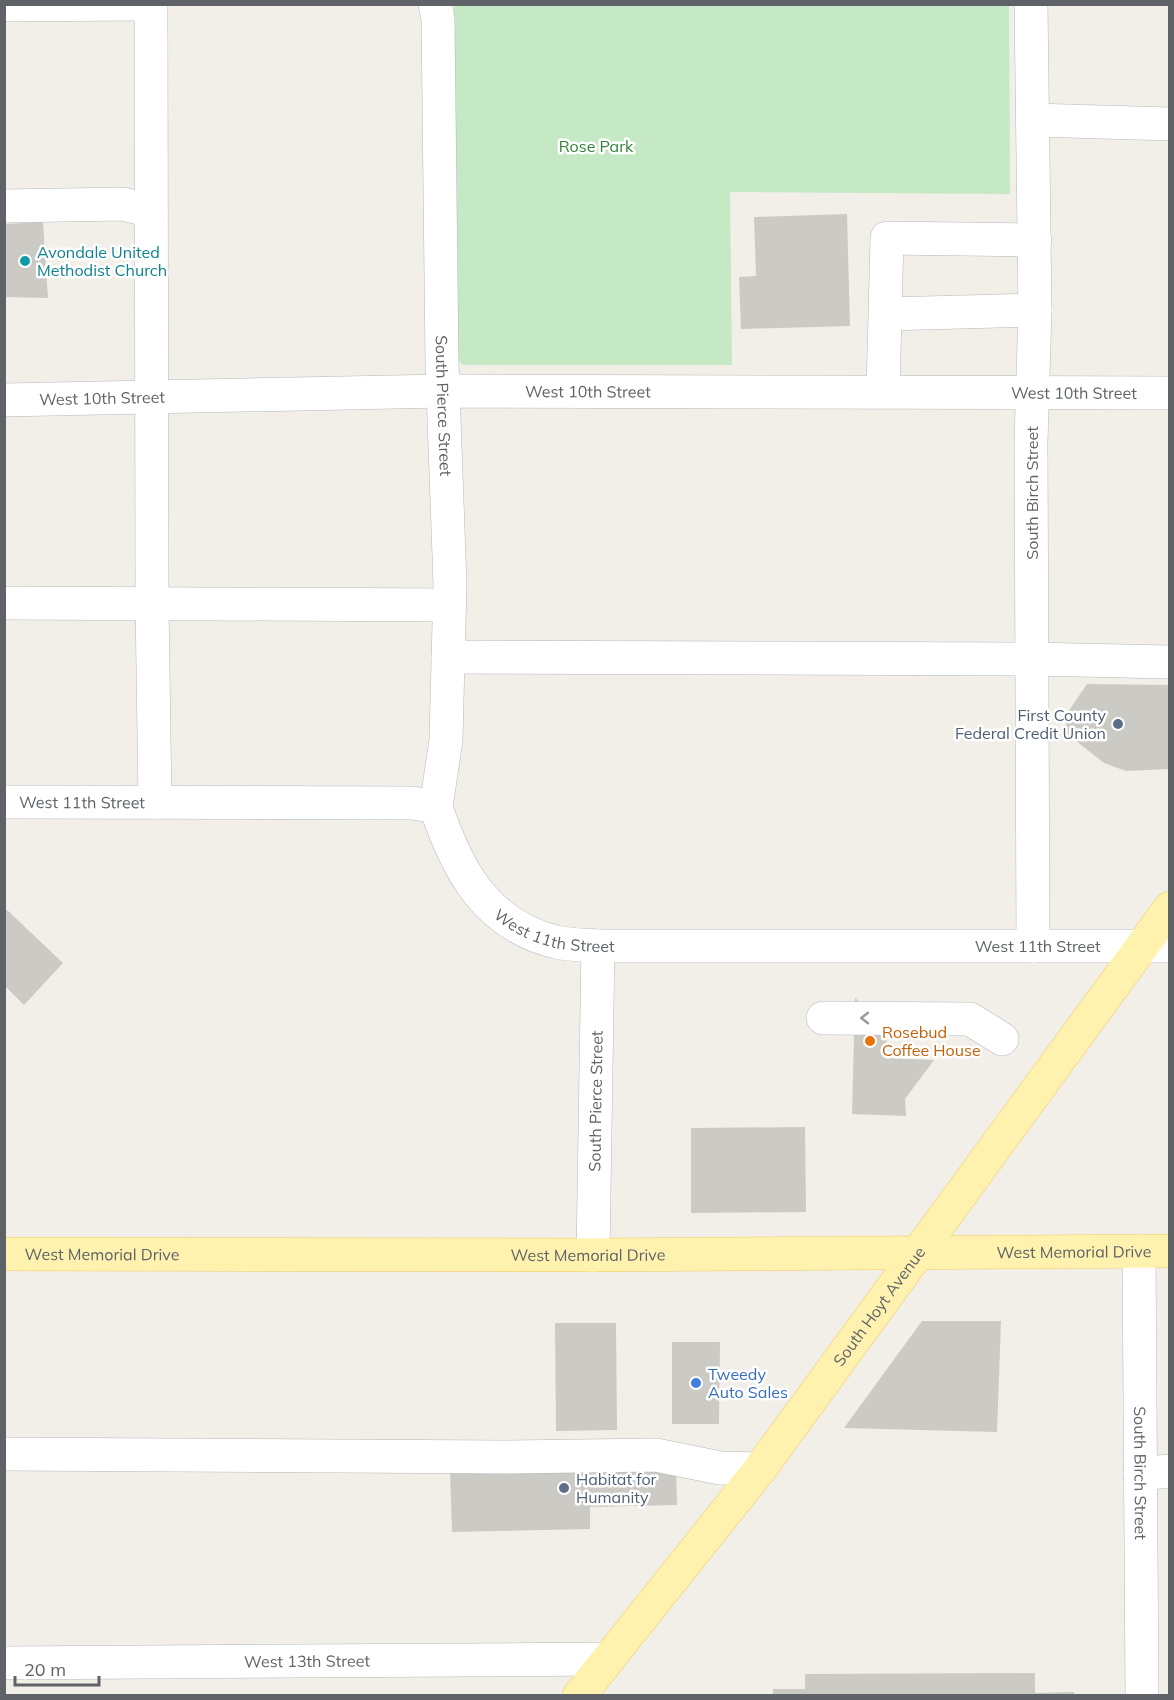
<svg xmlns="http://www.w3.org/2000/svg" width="1174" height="1700" viewBox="0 0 1174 1700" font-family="Mulish,sans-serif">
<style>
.green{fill:#c5e8c5}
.building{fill:#cccac5}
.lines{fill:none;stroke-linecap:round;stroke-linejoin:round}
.minor-casing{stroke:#b5b8bc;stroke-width:34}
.major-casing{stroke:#f2c960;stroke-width:34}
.minor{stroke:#fff;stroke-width:33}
.major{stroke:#fff2af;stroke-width:33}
.oneway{stroke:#979a9d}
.culture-dot{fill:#0f9aa8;stroke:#fff;stroke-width:2}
.service-dot{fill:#5c6f8a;stroke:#fff;stroke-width:2}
.food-dot{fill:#e8710a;stroke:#fff;stroke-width:2}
.shop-dot{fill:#3f7fe0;stroke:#fff;stroke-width:2}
.labels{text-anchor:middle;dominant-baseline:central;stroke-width:5;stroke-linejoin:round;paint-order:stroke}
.park-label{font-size:16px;fill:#348238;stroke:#fff}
.culture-label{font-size:16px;fill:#0d838f;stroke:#fff;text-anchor:start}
.street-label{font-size:16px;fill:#5f6368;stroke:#fff}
.service-label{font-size:16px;fill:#4e5e75;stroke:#fff;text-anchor:end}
.food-label{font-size:16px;fill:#c56008;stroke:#fff;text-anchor:start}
.shop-label{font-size:16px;fill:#366cbe;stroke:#fff;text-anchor:start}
</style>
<rect width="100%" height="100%" fill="#f1efe8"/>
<path class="green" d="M454,5h555l1,189 -280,-2 2,173h-269l-8,-8z"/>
<g class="building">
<path d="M847,214l3,112 -109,3 -2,-52 17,-1 -2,-59z"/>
<path d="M43,222l5,76 -44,-1v-73z"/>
<path d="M1087,684l83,1v84l-44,2 -22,-8 -38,-30v-18z"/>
<path d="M7,910l56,53 -39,42 -20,-20v-73z"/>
<path d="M855,998l31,26 1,34 47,2 -29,39 1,17 -54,-2z"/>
<path d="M805,1127l1,85 -115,1v-85z"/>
<path d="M922,1321h79l-4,111 -153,-4z"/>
<path d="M555,1323h61l1,107 -61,1z"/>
<path d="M672,1342h48l-1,82h-47z"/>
<path d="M676,1466l1,39 -87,2v22l-138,3 -2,-61z"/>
<path d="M1035,1673v20l39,-1v4h-301v-7h32v-15z"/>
</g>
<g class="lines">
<defs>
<g id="minor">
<path d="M151,4l1,599 3,199"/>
<path id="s1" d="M435,4l3,15 4,344 8,221 -4,156 -10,67"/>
<path d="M1031,4l4,306 -4,132 2,504"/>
<path d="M4,5l135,-1"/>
<path d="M1033,120l137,4"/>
<path d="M4,206l119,-2 28,7"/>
<path d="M886,314l149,-4"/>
<path d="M883,391l4,-153 148,2"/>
<path id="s2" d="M4,400l439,-9 727,2"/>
<path d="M4,603l446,2"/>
<path d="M448,657l584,2 138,3"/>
<path id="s3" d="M4,802l409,1 23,4c21,63 50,118 120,135 14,3 29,3 42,4h572"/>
<path d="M823,1018l147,1 32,20"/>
<path id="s4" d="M1139,1251l3,445"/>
<path id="s5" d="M593,1255l5,-309"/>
<path d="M4,1454l501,3 151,-2 64,13 40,1"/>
<path d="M1140,1474l30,-3"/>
<path id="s6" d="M4,1663l604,-4"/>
</g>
<g id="major">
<path id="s7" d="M4,1254l589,1 577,-4"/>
<path id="s8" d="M579,1696l181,-227 410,-561"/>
</g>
</defs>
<use href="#minor" class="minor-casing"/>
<use href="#major" class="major-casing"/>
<use href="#minor" class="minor"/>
<use href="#major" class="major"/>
</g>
<defs><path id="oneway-chevron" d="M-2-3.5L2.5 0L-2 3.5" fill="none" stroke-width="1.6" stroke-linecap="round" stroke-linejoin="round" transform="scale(1.5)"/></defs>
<use class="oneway" href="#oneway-chevron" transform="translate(865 1018) rotate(-180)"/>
<circle class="culture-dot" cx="25" cy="261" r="6"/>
<g class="service-dot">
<circle cx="1118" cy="724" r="6"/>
<circle cx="564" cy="1488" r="6"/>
</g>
<circle class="food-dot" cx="870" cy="1041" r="6"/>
<circle class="shop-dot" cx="696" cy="1383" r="6"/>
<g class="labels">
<g class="park-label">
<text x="596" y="146">Rose Park</text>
</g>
<g class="culture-label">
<text x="37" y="252">Avondale United<tspan x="37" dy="18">Methodist Church</tspan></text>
</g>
<g class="street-label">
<text stroke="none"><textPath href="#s2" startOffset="584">West 10th Street</textPath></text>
<text stroke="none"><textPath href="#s2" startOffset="1070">West 10th Street</textPath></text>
<text stroke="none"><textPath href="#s2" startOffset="98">West 10th Street</textPath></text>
<text stroke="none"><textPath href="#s1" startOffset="402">South Pierce Street</textPath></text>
<text transform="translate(1032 493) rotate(-90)">South Birch Street</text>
<text stroke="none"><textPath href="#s3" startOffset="78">West 11th Street</textPath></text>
<text stroke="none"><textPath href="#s3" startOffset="618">West 11th Street</textPath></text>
<text stroke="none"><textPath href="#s3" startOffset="1104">West 11th Street</textPath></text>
<text stroke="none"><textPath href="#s5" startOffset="154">South Pierce Street</textPath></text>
<text stroke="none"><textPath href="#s7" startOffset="1070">West Memorial Drive</textPath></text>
<text stroke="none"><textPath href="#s7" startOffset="98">West Memorial Drive</textPath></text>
<text stroke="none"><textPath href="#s7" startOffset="584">West Memorial Drive</textPath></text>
<text stroke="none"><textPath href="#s8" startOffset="492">South Hoyt Avenue</textPath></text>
<text stroke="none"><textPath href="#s4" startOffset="222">South Birch Street</textPath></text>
<text stroke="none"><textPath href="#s6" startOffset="303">West 13th Street</textPath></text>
</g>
<g class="service-label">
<text x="1106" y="715">First County<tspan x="1106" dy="18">Federal Credit Union</tspan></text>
<text x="576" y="1479" text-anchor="start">Habitat for<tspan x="576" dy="18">Humanity</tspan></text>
</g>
<g class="food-label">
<text x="882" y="1032">Rosebud<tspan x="882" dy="18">Coffee House</tspan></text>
</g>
<g class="shop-label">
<text x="708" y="1374">Tweedy<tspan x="708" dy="18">Auto Sales</tspan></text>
</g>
</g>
<rect width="1174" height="1700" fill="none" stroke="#5f6368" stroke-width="12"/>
<path d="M15 1676v9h84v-9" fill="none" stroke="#5f6368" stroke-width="3"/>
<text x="24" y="1676" font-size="18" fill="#5f6368" stroke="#ffffff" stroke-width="4.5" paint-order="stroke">20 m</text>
</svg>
